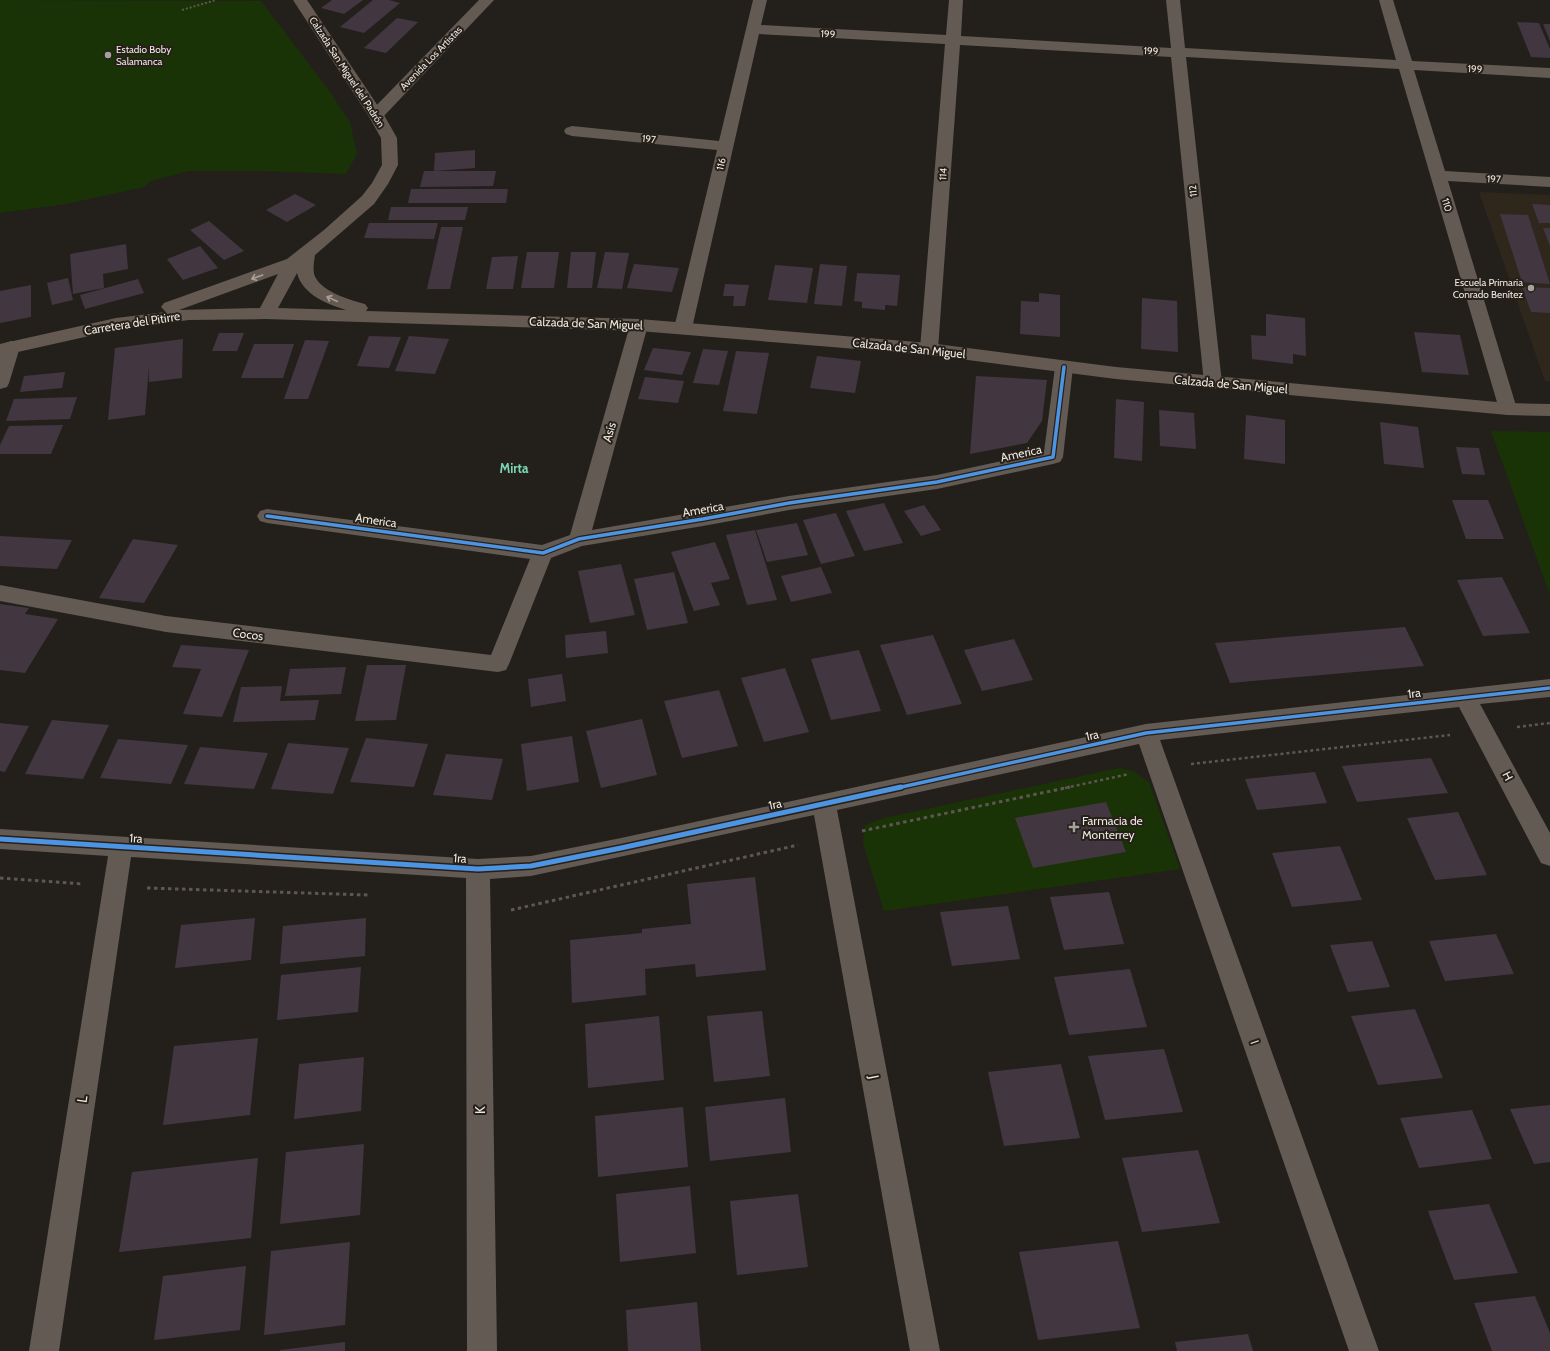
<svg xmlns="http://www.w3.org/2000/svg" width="1550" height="1351" viewBox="0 0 1550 1351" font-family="Cabin,sans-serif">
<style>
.built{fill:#30271c}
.green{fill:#193306}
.building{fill:#423640}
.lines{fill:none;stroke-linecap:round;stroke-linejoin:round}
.path-far2{stroke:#5e5652;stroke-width:2;stroke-dasharray:2 2;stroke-linecap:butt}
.path-far1{stroke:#5e5652;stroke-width:2.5;stroke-dasharray:3 3;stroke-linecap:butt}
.path{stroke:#5e5652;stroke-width:3;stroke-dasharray:3.5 3.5;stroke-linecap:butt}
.minor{fill:#635a53;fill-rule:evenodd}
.major{fill:#645a52;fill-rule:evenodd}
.cycleway-far1-casing{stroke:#262019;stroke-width:6}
.cycleway-casing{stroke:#262019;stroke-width:8}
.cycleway-far1{stroke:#4d94e3;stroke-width:3.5}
.cycleway{stroke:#4d94e3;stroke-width:5}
.oneway{stroke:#a8a09a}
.poi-dot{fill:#a5a19d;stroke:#262019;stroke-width:1.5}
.labels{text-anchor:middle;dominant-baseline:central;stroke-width:4;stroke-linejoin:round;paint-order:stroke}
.far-street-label{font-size:10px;fill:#ebe7e2;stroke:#262019}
.far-poi-label{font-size:10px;fill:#ebe7e2;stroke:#262019;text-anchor:start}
.street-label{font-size:12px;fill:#ebe7e2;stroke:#262019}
.poi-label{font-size:12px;fill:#ebe7e2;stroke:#262019;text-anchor:start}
.neighbourhood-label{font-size:13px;font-weight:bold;fill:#77d6b9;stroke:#262019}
.near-street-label{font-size:14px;fill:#ebe7e2;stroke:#262019}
</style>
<rect width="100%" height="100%" fill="#23201c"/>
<path class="built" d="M1479,192l71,3v186h-5z"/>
<g class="green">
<path d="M0,0l261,1 66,87 23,34 7,32 -11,20 -83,-3h-74l-38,10 -7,6 -78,17 -66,9z"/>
<path d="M1491,431l59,1v163z"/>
<path d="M1119,768l14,3 16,11 31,87 -296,42 -21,-68 2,-18 19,-7z"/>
</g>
<g class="building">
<path d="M332,0h31l-19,14 -23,-6z"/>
<path d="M373,0h16l11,3 -36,30 -24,-6z"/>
<path d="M397,18l21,4 -32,31 -22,-5z"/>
<path d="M1517,22l22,1 11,26v9l-19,-1z"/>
<path d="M1543,24h7v17z"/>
<path d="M475,150v18l-41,3 1,-18z"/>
<path d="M424,171h72l-3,15 -73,1z"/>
<path d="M411,189h97l-2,14h-98z"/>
<path d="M295,194l21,11 -29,17 -21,-12z"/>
<path d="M1532,204l18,1v18h-11z"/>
<path d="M391,207h77l-3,13h-77z"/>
<path d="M1500,214l28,1 22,69 -28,-2z"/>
<path d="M209,221l35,30 -20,9 -34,-30z"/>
<path d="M369,223h69l-4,16 -70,-1z"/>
<path d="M441,227h22l-13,62h-23z"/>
<path d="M1543,228h7v18z"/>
<path d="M126,244l2,25 -25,5 1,14 -31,6 -3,-40z"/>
<path d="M200,246l18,22 -35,12 -16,-21z"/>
<path d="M527,252h32l-5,36h-33z"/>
<path d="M571,252h25l-4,36h-25z"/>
<path d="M605,252l24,1 -7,36 -25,-1z"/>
<path d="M518,256l-5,33h-27l6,-32z"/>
<path d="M634,264l45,4 -7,24 -45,-4z"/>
<path d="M820,264l27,2 -5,40 -28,-2z"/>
<path d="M775,265l38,3 -6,35 -39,-3z"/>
<path d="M857,273l43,2 -3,31 -12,-1v5l-23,-2v-6l-8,-1z"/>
<path d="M68,278l5,22 -21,5 -5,-22z"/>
<path d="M138,279l6,14 -59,16 -5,-14z"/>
<path d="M725,284l24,1 -4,21h-12l1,-10h-11z"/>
<path d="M31,285v32l-31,6v-32z"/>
<path d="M1522,287l28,1v25l-19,-1z"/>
<path d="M1039,293l21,2v42l-40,-3 1,-33 18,1z"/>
<path d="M1142,298l35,3 1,51 -37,-3z"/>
<path d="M1266,314l39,4 1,38 -13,-2v10l-41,-5 -1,-24 15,1z"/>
<path d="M1414,332l46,3 9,40 -47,-3z"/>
<path d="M219,333h25l-7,18h-25z"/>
<path d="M369,336l32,1 -12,31 -32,-2z"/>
<path d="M409,336l40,3 -14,35 -40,-3z"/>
<path d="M183,339l-1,39 -33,4v-15l-4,48 -37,5 7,-72z"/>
<path d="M305,340l24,1 -21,58h-24z"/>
<path d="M254,344h40l-11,34h-42z"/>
<path d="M653,348l38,4 -9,23 -38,-5z"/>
<path d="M703,349l25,2 -9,34 -26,-2z"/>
<path d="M736,351l33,2 -12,61 -34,-3z"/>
<path d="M817,356l44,5 -6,32 -45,-5z"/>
<path d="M65,372l-3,16 -42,4 4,-16z"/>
<path d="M976,376l71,4 -5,41 -15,22 -57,11z"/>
<path d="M645,377l39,4 -6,22 -40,-4z"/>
<path d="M77,397l-7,22 -64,2 8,-22z"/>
<path d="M1116,399l28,3 -2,59 -28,-3z"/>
<path d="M1159,410l35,3 2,36 -36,-3z"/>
<path d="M1246,415l39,5v44l-41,-5z"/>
<path d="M1380,422l38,5 6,41 -40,-4z"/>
<path d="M63,425l-12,29h-51v-9l9,-19z"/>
<path d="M1456,447l23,1 6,27 -23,-1z"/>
<path d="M1452,500h36l16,39h-38z"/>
<path d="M884,503l19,40 -39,8 -18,-40z"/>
<path d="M924,505l17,25 -20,6 -17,-25z"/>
<path d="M836,513l19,43 -34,8 -18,-44z"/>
<path d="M797,523l11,32 -41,7 -11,-32z"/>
<path d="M755,530l22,70 -30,5 -21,-70z"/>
<path d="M0,536l72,4 -15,29 -57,-3z"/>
<path d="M133,539l45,6 -34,58 -45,-5z"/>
<path d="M715,542l15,37 -19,4 9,22 -26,6 -23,-59z"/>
<path d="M621,564l14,51 -45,8 -12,-52z"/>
<path d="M821,567l11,26 -41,9 -10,-26z"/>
<path d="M674,572l14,51 -41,7 -13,-51z"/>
<path d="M1502,577l28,56 -47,3 -26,-56z"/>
<path d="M0,604l29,4 -4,6 33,5 -33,54 -25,-3z"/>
<path d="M1405,627l19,39 -194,17 -15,-40z"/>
<path d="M606,631l2,22 -42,5 -1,-23z"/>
<path d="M933,635l29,69 -55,11 -27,-70z"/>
<path d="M1014,639l19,41 -51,11 -18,-41z"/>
<path d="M181,645l68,5 -27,67 -39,-3 18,-45 -29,-2z"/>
<path d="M859,650l22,61 -50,9 -20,-61z"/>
<path d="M367,665h39l-10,55 -41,1z"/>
<path d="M346,667l-5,27 -56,2 5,-27z"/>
<path d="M785,668l24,64 -45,10 -23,-64z"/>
<path d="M562,674l4,27 -35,6 -3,-28z"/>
<path d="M282,686l-2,15 39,-1 -4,20 -82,2 8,-35z"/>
<path d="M719,690l19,56 -56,12 -18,-57z"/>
<path d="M642,719l15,56 -56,13 -15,-57z"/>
<path d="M52,720l57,5 -26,54 -58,-5z"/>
<path d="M0,723l29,3 -24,46 -5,-1z"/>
<path d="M572,736l7,46 -52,9 -6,-47z"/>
<path d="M366,738l62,6 -14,43 -64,-5z"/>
<path d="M118,739l70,6 -17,39 -71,-6z"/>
<path d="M288,743l61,5 -16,46 -62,-5z"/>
<path d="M200,747l68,6 -14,36 -70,-5z"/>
<path d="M446,754l57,5 -11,41 -59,-5z"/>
<path d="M1431,758l17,35 -91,9 -15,-36z"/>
<path d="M1315,772l12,31 -70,7 -12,-31z"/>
<path d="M1106,802l20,50 -93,16 -18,-50z"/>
<path d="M1458,812l29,63 -52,5 -28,-62z"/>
<path d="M1340,846l22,54 -70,7 -20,-54z"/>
<path d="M755,877l11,93 -70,7 -1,-13 -50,5 1,26 -74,8 -2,-63 72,-7v-4l49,-5 -4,-40z"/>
<path d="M1109,892l15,52 -60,6 -14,-53z"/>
<path d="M1008,906l12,53 -68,7 -12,-54z"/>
<path d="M255,918l-4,42 -76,8 6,-43z"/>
<path d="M366,918l-1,38 -85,8 3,-38z"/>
<path d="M1496,934l18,40 -69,7 -16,-40z"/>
<path d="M1372,941l18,46 -42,5 -18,-47z"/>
<path d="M361,967l-3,45 -81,8 4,-45z"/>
<path d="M1130,969l17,58 -78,8 -15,-58z"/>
<path d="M1415,1009l28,69 -65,7 -27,-69z"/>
<path d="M762,1011l8,65 -56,6 -7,-66z"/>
<path d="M659,1016l5,64 -76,8 -3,-64z"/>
<path d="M258,1038l-8,77 -87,10 11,-79z"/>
<path d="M1164,1049l19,63 -78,8 -17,-64z"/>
<path d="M364,1057l-3,54 -67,8 5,-55z"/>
<path d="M1061,1064l19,74 -76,8 -16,-74z"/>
<path d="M785,1098l6,54 -81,9 -5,-54z"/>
<path d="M1550,1105v57l-16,2 -24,-55z"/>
<path d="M683,1107l5,60 -90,10 -3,-61z"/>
<path d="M1472,1110l20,49 -73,9 -19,-50z"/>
<path d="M364,1144l-4,71 -80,9 6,-72z"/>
<path d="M1198,1150l22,73 -78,9 -20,-74z"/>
<path d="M258,1158l-7,80 -132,14 13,-80z"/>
<path d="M690,1186l6,67 -76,9 -4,-68z"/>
<path d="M798,1194l10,73 -71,8 -7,-74z"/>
<path d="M1489,1204l29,69 -64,7 -26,-69z"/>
<path d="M1118,1241l22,87 -102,12 -19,-88z"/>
<path d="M350,1242l-5,83 -81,10 7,-84z"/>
<path d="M246,1266l-6,64 -86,10 9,-64z"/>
<path d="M1535,1296l15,37v18h-58l-18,-48z"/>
<path d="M697,1302l4,49h-73l-2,-41z"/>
<path d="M1248,1334l5,17h-76l-2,-9z"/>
<path d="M345,1342v9h-65v-1z"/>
</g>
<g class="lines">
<path class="path-far2" d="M182,10l34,-10"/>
<g class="path-far1">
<path d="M1517,727l33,-4"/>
<path d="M1191,764l259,-29"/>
<path d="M1065,788l64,-14"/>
</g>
<g class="path">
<path d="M862,831l208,-44"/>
<path d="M0,878l82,6"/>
<path d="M147,888l221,7"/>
<path d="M511,910l287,-65"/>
</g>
<g class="minor">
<path d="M479,0h15l-112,118 -6,2 -6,-2 -2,-3 2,-3z"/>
<path d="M753,0h14l-6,25 185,10 3,-35h14l-2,36 210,12 -5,-48h14l5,48 211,12 -17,-60h14l19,61 138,7v10l-136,-8 31,101 105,6v10l-102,-6 69,228 -2,4 -7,2 -7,-2 -2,-4 -100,-340 -213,-12 36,326 -2,4 -7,2 -7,-2 -2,-4 -33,-326 -211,-12 -22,304 -3,4 -6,2 -6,-2 -3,-4 25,-305 -186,-10 -67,294 -3,4 -6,2 -6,-2 -3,-4 43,-178 -145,-14 -6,-2 -2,-3 2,-3 6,-2 147,15z"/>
<path d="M639,319l6,2 3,4 -56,205 197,-34 148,-21 107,-23 11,-85 2,-4 7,-2 7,2 2,4 -10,90 -3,5 -7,2 -116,25 -148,21 -86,16 -121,20 -31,12 -42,106 -3,6 -8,2 -332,-40 -166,-31v-16l166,31 325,39 39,-96 -263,-36 -7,-2 -3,-5 3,-5 7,-2 275,36 28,-10 60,-210 3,-4z"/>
<path d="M11,341l6,2 3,4 -11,36 -2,4 -7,2v-36l5,-10z"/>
<path d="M1550,679v18l-70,7 70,129v33l-9,-3 -82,-156 -299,33 219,611h-30l-210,-607 -302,66 103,541h-30l-96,-536 -283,61 -41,3 7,472h-30l-1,-473 -335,-21 -72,494h-30l79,-495 -108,-7v-20l478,30 53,-3 90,-18 525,-114z"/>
</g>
<path class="major" d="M293,0h14l77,115 13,23 1,27 -10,19 -14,20 -59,51c-1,6 -2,13 -1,19 5,17 36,26 51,30l3,4 -2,3 273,8 290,24 187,24 392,36 42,1v12l-42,-1 -392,-36 -187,-24 -290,-24 -373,-12 -77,1 -73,10 -116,26v-12l116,-26 50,-6 -5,-5 3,-4 123,-44 37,-29 38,-34 10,-13 10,-18 -1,-27 -13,-23zM297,273c6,22 30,31 49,37l-68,-2zM278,274l-18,34 -81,2z"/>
<defs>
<g id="cycleway-far1">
<path d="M267,516l276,37 36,-14 124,-20 86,-16 148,-21 116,-25 11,-90"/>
<path d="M897,788l249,-55 404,-45"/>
</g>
<path id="cycleway" d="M0,839l478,30 53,-3 90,-18 280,-61"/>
</defs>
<use href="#cycleway-far1" class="cycleway-far1-casing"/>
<use href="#cycleway" class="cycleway-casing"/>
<use href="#cycleway-far1" class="cycleway-far1"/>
<use href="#cycleway" class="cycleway"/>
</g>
<defs><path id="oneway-shaft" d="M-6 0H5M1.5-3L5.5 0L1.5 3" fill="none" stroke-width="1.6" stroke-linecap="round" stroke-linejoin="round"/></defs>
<g class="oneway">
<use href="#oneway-shaft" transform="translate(257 277) rotate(160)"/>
<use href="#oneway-shaft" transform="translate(332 299) rotate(-155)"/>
</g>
<g class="poi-dot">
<circle cx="108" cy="55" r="4"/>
<circle cx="1531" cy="288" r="4"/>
<path d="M1072 821h4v4h4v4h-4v4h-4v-4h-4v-4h4z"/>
</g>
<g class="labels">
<g class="far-street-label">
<text transform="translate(828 34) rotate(3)">199</text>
<text transform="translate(1151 51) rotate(3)">199</text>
<text transform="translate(431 58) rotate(-46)">Avenida Los Artistas</text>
<text transform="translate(1475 69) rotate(3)">199</text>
<text transform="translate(347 72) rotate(57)">Calzada San Miguel del Padrón</text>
<text transform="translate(649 139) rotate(6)">197</text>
<text transform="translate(721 164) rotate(-77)">116</text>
<text transform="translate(943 174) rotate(-85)">114</text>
<text transform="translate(1494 179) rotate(3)">197</text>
<text transform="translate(1193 191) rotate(-96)">112</text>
<text transform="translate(1447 205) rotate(73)">110</text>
</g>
<g class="far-poi-label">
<text x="116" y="49">Estadio Boby<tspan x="116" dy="12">Salamanca</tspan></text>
<text x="1523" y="282" text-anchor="end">Escuela Primaria<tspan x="1523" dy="12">Conrado Benítez</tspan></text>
</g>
<g class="street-label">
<text transform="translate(132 323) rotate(-9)">Carretera del Pitirre</text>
<text transform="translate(586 323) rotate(2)">Calzada de San Miguel</text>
<text transform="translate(909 348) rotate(6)">Calzada de San Miguel</text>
<text transform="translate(1231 384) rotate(5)">Calzada de San Miguel</text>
<text transform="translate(609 432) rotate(-74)">Asís</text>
<text transform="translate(1021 453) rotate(-12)">America</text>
<text transform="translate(703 509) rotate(-10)">America</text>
<text transform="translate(376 520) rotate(8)">America</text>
<text transform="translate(248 634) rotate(7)">Cocos</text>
<text transform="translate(1414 693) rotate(-7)">1ra</text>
<text transform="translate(1092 735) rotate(-12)">1ra</text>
<text transform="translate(1508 776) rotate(62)">H</text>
<text transform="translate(775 804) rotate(-12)">1ra</text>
<text transform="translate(136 838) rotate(4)">1ra</text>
<text transform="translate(460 858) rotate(4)">1ra</text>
<text transform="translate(1255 1042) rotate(71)">I</text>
</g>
<g class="poi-label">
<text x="1082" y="820">Farmacia de<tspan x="1082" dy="14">Monterrey</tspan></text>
</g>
<g class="neighbourhood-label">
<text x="514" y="468">Mirta</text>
</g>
<g class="near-street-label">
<text transform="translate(874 1077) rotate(79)">J</text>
<text transform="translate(82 1099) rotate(-82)">L</text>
<text transform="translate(480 1110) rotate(-91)">K</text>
</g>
</g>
</svg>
